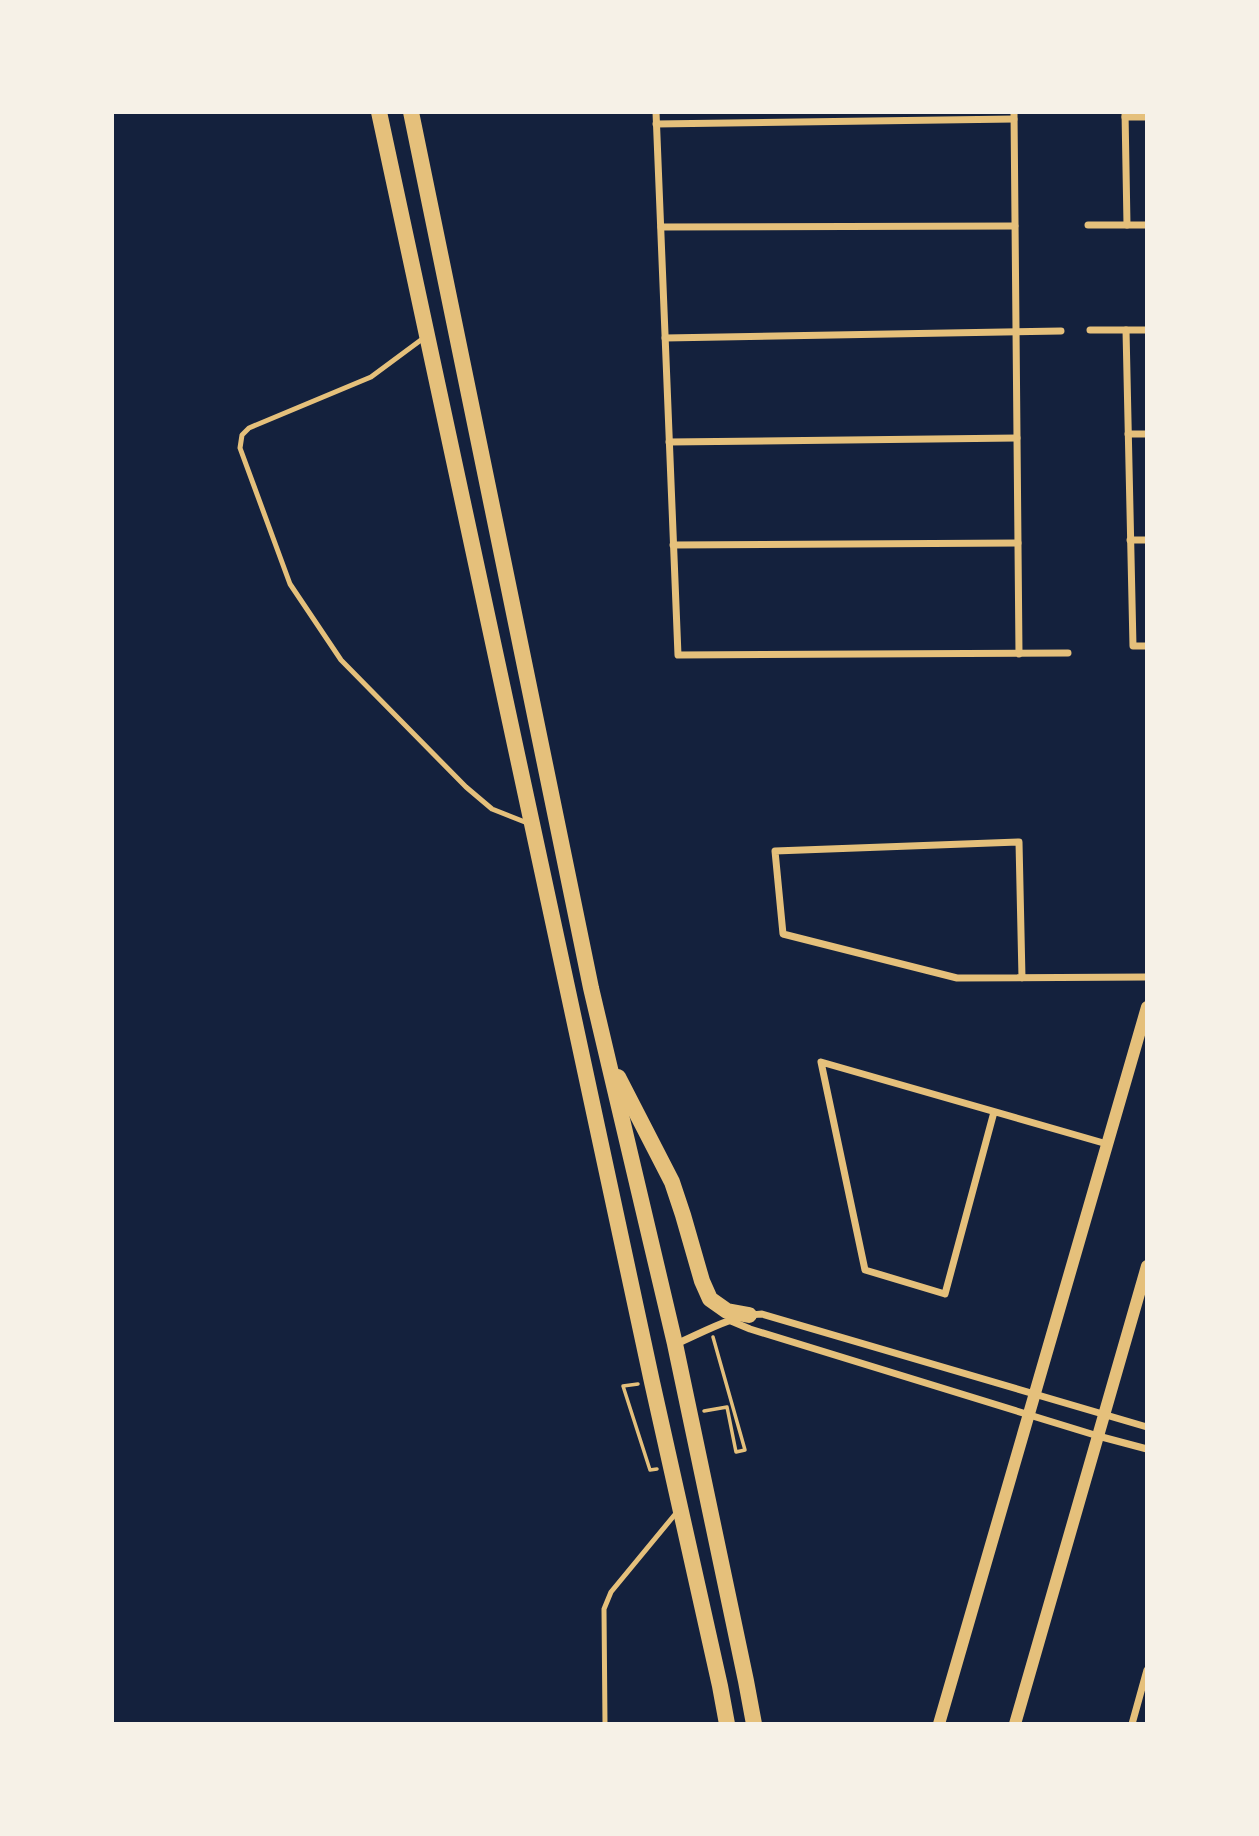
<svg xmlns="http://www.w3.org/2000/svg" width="1259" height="1836" viewBox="0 0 1259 1836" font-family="'Nunito Sans',sans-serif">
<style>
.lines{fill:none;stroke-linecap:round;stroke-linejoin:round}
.path{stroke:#e5c07b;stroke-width:3.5}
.service{stroke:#e5c07b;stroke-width:5}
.minor{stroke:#e5c07b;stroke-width:7}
.tertiary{stroke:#e5c07b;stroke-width:12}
.trunk{stroke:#e5c07b;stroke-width:16}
</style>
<rect width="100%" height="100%" fill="#14213d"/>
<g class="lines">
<g class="path">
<path d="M638,1384l-15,2 27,84 7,-1"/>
<path d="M704,1411l23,-4 9,45 9,-2 -32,-113"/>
</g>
<g class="service">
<path d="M425,337l-54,40 -122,51 -7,7 -2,13 50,136 51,76 125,127 26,22 38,15"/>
<path d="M605,1724l-1,-115 7,-17 66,-80"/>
</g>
<g class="minor">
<path d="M656,112l22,543 390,-2"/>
<path d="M1014,112l5,542"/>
<path d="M1125,112l2,113"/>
<path d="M1125,117h22"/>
<path d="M656,124l358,-5"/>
<path d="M1088,225h59"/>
<path d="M661,227l354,-1"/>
<path d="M1090,330h57"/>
<path d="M1126,330l7,316h14"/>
<path d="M665,338l396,-7"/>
<path d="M1128,434h19"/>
<path d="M669,442l348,-4"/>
<path d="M1130,540h17"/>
<path d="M673,545l345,-2"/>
<path d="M1022,978l-3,-136 -244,9 8,83 174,44 190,-1"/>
<path d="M994,1112l-49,182 -80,-24 -44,-208 286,82"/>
<path d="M731,1321l19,8 348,107 49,13"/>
<path d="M676,1344c28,-12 56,-29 86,-30l385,113"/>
<path d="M1132,1724l15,-54"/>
</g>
<g class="tertiary">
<path d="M939,1724l208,-717"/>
<path d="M1015,1724l132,-458"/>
</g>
<g class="trunk">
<path d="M379,112l273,1270 68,304 7,38"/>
<path d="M411,112l180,876 84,356 71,337 8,43"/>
<path d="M618,1077l54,105 11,33 19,66 8,18 17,12 22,4"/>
</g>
</g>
<rect width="1259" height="1836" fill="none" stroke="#f6f1e7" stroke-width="228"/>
</svg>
